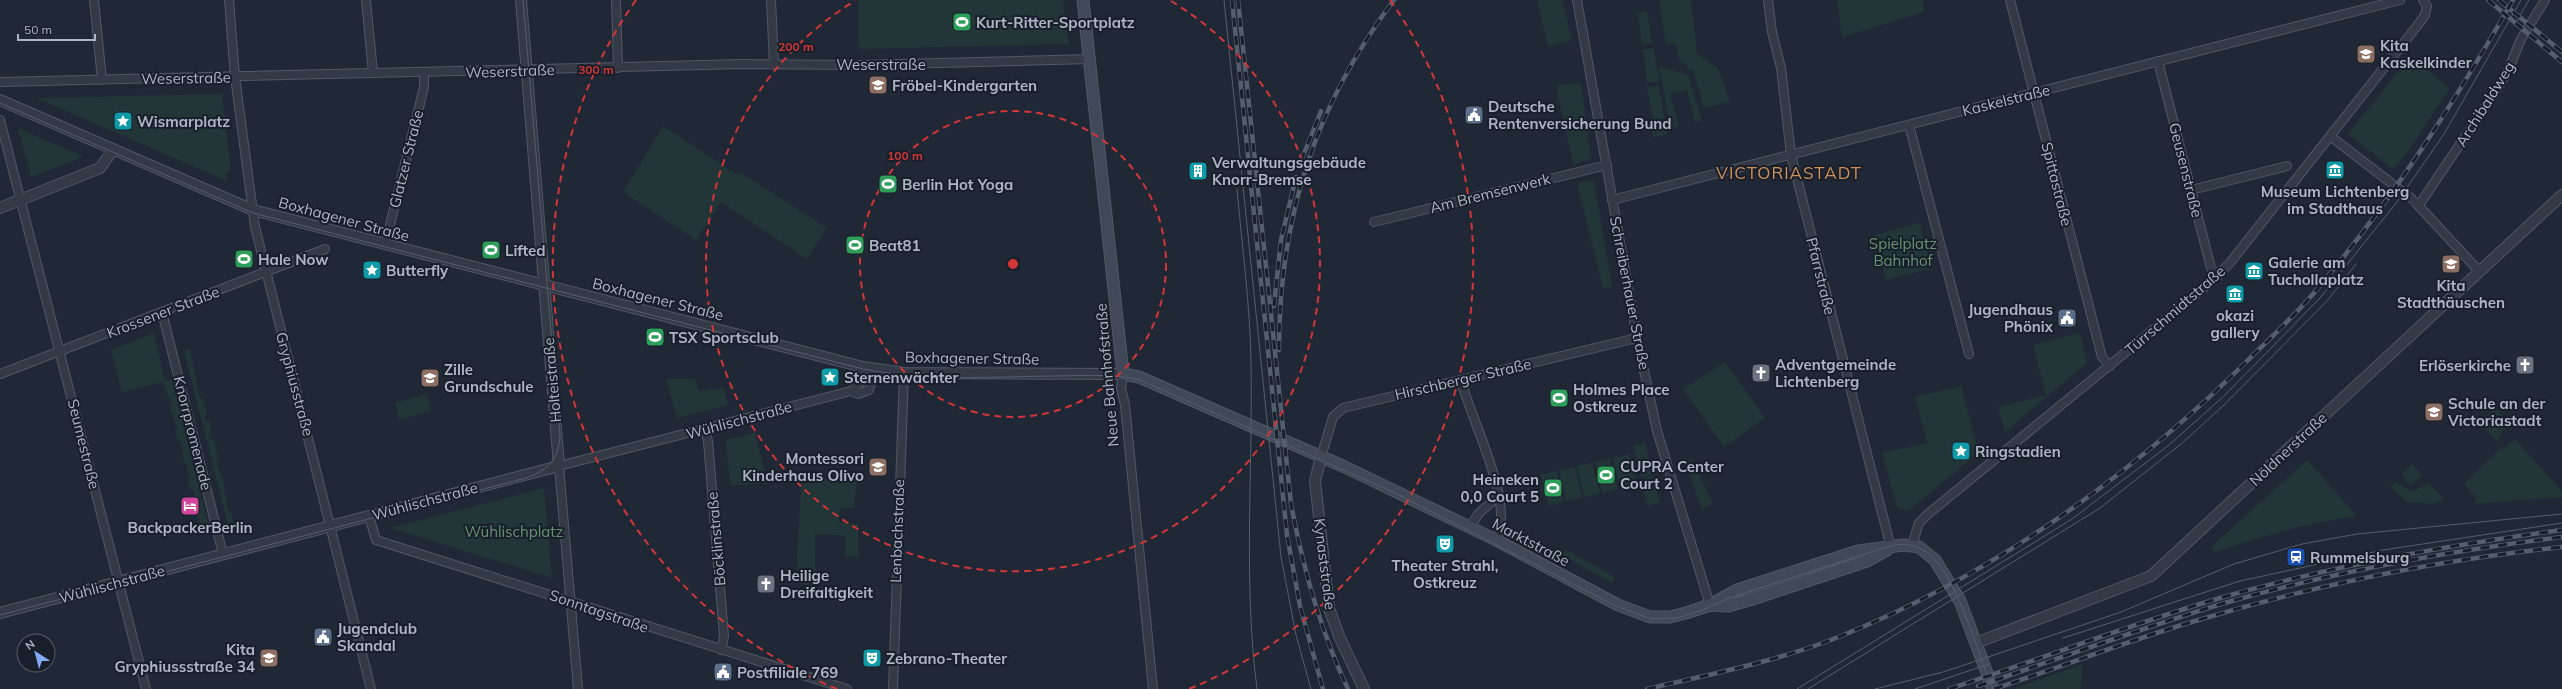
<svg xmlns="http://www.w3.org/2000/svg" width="2562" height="689" viewBox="0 0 2562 689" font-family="Mulish,sans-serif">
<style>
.green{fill:#223537}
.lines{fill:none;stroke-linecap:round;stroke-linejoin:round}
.minor-casing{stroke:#505864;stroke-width:10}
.tertiary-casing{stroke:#505864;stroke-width:12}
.secondary-casing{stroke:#505864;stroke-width:13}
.minor{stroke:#333a46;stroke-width:8}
.tertiary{stroke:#333a46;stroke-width:10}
.secondary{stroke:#414959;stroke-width:11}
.tram{stroke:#555e6d;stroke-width:1}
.rail-casing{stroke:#555e6d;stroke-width:4.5}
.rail{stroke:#191f2a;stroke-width:3;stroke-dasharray:9;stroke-linecap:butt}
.ring{fill:none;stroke:#d23638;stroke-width:2;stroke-dasharray:7 5}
.labels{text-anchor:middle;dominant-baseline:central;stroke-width:4;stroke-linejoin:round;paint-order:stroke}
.poi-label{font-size:15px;font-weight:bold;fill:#adb5c3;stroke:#191f2a;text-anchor:start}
.street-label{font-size:15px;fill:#adb5c3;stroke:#191f2a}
.park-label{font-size:15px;fill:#669271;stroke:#191f2a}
.quarter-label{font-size:17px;letter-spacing:1px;fill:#cf915b;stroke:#191f2a}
.centre{fill:#d23638;stroke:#191f2a;stroke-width:2}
.ring-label{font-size:12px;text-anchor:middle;font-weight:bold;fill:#d23638;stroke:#191f2a;stroke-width:4;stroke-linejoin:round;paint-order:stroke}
</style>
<rect width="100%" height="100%" fill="#202835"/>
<g class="green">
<path d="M858,0h205l6,44 -210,5z"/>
<path d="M1537,0h25l10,40 -24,7z"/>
<path d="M1659,0h32l6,54 21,14 12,34 -26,6 -11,-38 -5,-1 -1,-4 -8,-4 -3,-18 -10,1z"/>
<path d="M1837,0h86l1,12 -82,25z"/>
<path d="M1647,11l5,32 -12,2 2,-2 -4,-29 -3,-1z"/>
<path d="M1654,48l5,33 -12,2 -3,-27 -3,-6z"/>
<path d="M2410,57l40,31 -43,65 -14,16 -45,-35z"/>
<path d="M1659,66l29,9 14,46 -7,1 -8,-32 -17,4 9,32 -8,3z"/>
<path d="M1581,83l10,76 -18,5 -17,-79z"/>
<path d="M1659,86l5,33 -11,2 -6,-34z"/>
<path d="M222,94l9,79 -2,-3 -3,4 1,7 -191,-83z"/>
<path d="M1665,123l2,12 -14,2 -2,-12z"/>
<path d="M663,126l75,49 2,-3 87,56 -20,31 -86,-57 -25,38 -73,-48z"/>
<path d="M18,128l66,29 -53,20z"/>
<path d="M1591,180l3,1 18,106 -9,1 -26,-105z"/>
<path d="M1920,223l11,45 -45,12 -12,-45z"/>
<path d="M154,333l11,48 7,-2 38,153 -6,1 -2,-8 -2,1 -7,-37 -3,1 -3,-12 3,-1 -4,-13h-2l-3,-23h-3l-3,-11 3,-1 -9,-23h3l-9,-24 -41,10 -11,-42z"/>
<path d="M2080,333l7,30 -82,69 -7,-25 48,-12 -13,-50z"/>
<path d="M190,349l10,50h3l4,16 -3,1 2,6 5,-1v12l-2,1 2,6 3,-1 5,23 -3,1 7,17 5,31h3l2,12 -5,2 -44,-174z"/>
<path d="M1725,362l40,56 -41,29 -41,-58z"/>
<path d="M666,379h29l4,12 24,-3 5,17 -51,13z"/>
<path d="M1961,386l18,67 -71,58 -11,-4 -15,-54 45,-10 -12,-46z"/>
<path d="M427,394l4,17 -32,9 -4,-17z"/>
<path d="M2495,408l12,12 -9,22 -19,-20z"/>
<path d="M755,433l13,50 -38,3 -4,-46z"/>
<path d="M2515,439l47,52v6l-87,7v-4l2,-1 -13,-15 38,-37 1,2z"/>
<path d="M1645,443l8,31 -12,3 -8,-31z"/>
<path d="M1629,454l7,30 -16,4 -7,-30z"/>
<path d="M1610,458l8,31 -16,4 -7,-31z"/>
<path d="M1691,459l22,44 -11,6 -17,-47z"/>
<path d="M2307,460l50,56c-49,7 -95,20 -142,36l-4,-5z"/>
<path d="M1592,463l8,30 -16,4 -7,-31z"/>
<path d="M2412,464l10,11 -11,10 -10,-11z"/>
<path d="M1575,467l7,30 -16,4 -7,-30z"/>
<path d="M1557,471l7,31 -16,4 -7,-31z"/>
<path d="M858,472l-4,36h-14l-1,14 19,2v33l-13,-1v-20l-30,-2 1,54 -20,-6 5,-98z"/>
<path d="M1653,476l7,26 -12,4 -7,-27z"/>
<path d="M2396,482l16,10 16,-9 16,16 -10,5 -27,-2 -17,-15z"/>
<path d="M544,488l8,90 -161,-50 15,-4z"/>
<path d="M1565,549l50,28 -3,6 -50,-28z"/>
<path d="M2082,665l-1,24h-68l68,-24z"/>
</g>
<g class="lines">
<defs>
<g id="minor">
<path d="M94,0l8,80"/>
<path d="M229,0l6,77 20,150 116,462"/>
<path d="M366,0l7,73"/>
<path d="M616,0l2,68"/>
<path d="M771,0l3,64"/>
<path d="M1577,0l60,338 20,93 53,174"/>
<path d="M1768,0l4,32 9,36 10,87 100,393"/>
<path d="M2010,0l92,357 8,9"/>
<path d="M2158,61l53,207 7,8"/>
<path d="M0,82l744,-18 116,1 231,-6"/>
<path d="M0,120l146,569"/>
<path d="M1909,125l60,229"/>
<path d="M2330,136l82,63"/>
<path d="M2191,190l96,-24"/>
<path d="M1612,200l788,-200"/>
<path d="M2416,203l63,68"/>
<path d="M2419,205l79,-117 10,-17 13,-32 24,-39"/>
<path d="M1374,222l233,-57"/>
<path d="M385,245l39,-158v-14"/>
<path d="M162,312l61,242"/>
<path d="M0,374l325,-125"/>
<path d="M1123,374l-2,14 4,17 28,284"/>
<path d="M1461,380c10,41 55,123 35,160"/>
<path d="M851,391l7,3 11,-4 6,-21"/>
<path d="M705,429l3,12 16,195 -3,14"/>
<path d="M1321,457l12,-40 10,-9 294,-70"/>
<path d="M369,516l7,24 471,149"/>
<path d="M1470,527l9,-14 21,-18"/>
<path d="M1912,545l7,-22 9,-9 276,-226 25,-24 188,-238 8,-11 2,-9 -4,-6"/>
<path d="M578,689l-19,-223 292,-75 8,-7 4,-17"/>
<path d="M893,689l11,-316"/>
</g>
<g id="tertiary">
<path d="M0,100l253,110 610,157 41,6 219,1"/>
<path d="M0,208l100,-40 13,-18"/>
<path d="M1321,457l-6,24 14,127 10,28 25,53"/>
<path d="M0,613l559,-147 -38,-466"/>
<path d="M1976,643l175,-67 411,-381"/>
</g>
<g id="secondary">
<path d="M1083,0l40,374 16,3 206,90 151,73 122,65 32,12h20l16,-4 24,-8 27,-15 121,-39 46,-6 15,2 16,13 25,41 33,88"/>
<path d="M1710,605l18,1 25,-7 114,-38 20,-11"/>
</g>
</defs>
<use href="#minor" class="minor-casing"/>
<use href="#tertiary" class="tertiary-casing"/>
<use href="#secondary" class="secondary-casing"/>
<use href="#minor" class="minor"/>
<use href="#tertiary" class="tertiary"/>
<use href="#secondary" class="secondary"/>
<g class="tram">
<path d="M1224,0l57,557 15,78 15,54"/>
<path d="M2514,26l15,-26"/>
<path d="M0,103l253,110 610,156c62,12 125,8 188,7 29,0 60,-3 89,4l253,112 223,114 35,13 26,-1 26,-8 26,-12 148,-48c15,-5 29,-9 44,-1 35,16 56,106 72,140"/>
<path d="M1237,189c5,57 13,115 14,173 2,109 -8,218 6,327"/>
<path d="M0,615l526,-137c21,-7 32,-18 34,-41l-37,-437"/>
<path d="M2063,638l177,-57 143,-31 179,-27"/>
<path d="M1797,689l275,-170 97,-74 54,-48 97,-99 77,-96 47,-68 77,-134"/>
<path d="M1808,689l292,-181 81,-64 42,-38 104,-105 29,-37"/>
<path d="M1875,689l68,-17 51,-17 127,-43 113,-48 68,-20 55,-10 205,-20"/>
<path d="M1915,689l74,-25"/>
</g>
<defs>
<g id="rail">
<path d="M1232,0l55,535 13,71 23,83"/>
<path d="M1238,0l53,504c12,64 29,126 57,185"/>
<path d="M2488,0l74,62"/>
<path d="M2499,0l63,52"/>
<path d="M1301,161l20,-50"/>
<path d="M1274,306l7,-66 15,-63"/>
<path d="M1279,350c0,-131 36,-245 115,-350"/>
<path d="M1978,686c83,-28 166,-59 250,-84 110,-31 222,-51 334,-65"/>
<path d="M1647,689c65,-15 132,-28 194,-53 154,-62 294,-163 411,-280 21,-20 42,-40 61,-62 77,-90 141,-191 200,-294"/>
<path d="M1949,689c93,-30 184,-66 278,-93 110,-31 222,-51 335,-66"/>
<path d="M1994,689c67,-22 133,-48 201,-68 120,-36 243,-61 367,-74"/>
</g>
</defs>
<use href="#rail" class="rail-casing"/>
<use href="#rail" class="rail"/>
</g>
<g class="ring">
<circle cx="1013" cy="264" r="153"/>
<path d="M1171 1A307 307 0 1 1 855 1"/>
<path d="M837 689A460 460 0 0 1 636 0M1390 0A460 460 0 0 1 1189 689"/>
</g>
<defs>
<symbol id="stadium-square" viewBox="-11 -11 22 22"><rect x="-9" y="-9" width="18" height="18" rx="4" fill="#2e9e5b" stroke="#191f2a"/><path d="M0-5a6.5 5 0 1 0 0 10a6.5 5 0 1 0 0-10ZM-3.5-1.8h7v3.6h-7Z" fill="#fff"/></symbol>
<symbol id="school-square" viewBox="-11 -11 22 22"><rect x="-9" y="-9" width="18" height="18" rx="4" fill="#8d6e63" stroke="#191f2a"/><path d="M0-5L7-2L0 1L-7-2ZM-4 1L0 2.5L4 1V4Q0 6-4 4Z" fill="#fff"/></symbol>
<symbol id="civic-square" viewBox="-11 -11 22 22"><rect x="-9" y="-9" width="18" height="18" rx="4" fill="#5c6f8a" stroke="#191f2a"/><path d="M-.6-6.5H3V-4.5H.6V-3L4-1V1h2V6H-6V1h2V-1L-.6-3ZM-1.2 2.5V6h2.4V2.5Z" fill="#fff"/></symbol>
<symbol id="sight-square" viewBox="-11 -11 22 22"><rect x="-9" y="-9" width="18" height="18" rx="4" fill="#0f9aa8" stroke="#191f2a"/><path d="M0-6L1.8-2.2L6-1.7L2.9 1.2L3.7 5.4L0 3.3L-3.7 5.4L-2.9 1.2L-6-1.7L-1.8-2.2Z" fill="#fff"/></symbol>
<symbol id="museum-square" viewBox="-11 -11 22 22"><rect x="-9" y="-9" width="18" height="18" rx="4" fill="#0f9aa8" stroke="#191f2a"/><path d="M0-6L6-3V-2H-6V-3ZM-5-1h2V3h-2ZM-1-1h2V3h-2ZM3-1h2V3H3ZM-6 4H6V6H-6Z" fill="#fff"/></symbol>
<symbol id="building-square" viewBox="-11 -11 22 22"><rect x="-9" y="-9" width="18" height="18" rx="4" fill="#0f9aa8" stroke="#191f2a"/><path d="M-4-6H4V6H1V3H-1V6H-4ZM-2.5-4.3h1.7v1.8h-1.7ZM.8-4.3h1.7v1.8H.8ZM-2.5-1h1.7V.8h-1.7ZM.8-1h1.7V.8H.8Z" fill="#fff"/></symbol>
<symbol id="church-square" viewBox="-11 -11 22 22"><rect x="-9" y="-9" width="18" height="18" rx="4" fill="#6b7280" stroke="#191f2a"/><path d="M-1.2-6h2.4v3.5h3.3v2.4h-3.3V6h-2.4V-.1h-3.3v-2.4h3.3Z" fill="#fff"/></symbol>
<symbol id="hotel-square" viewBox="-11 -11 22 22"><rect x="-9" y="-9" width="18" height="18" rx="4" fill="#d1479c" stroke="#191f2a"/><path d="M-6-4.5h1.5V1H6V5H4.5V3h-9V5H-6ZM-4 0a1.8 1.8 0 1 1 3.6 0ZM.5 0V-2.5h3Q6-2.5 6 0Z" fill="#fff"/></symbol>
<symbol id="theatre-square" viewBox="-11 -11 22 22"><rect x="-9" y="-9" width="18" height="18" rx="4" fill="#0f9aa8" stroke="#191f2a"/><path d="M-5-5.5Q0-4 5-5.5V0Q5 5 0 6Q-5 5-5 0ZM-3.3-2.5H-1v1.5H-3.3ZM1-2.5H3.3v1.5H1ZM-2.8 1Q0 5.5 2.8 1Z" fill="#fff"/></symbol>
<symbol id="station-square" viewBox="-11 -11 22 22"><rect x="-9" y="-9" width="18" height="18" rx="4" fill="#1a4fb4" stroke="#191f2a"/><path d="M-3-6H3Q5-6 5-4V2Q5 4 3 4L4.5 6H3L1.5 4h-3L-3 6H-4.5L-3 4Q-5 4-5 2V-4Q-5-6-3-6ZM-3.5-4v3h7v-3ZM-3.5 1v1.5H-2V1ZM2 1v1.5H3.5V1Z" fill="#fff"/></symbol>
</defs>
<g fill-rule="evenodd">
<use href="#stadium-square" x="951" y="11" width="22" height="22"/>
<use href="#school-square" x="2355" y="43" width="22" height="22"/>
<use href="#school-square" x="867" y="74" width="22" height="22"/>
<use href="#civic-square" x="1463" y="104" width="22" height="22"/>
<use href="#sight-square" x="112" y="110" width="22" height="22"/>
<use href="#museum-square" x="2324" y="159" width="22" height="22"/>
<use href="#building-square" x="1187" y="160" width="22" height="22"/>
<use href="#stadium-square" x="877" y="173" width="22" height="22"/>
<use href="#stadium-square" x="844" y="234" width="22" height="22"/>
<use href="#stadium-square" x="480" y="239" width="22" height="22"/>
<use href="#stadium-square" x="233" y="248" width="22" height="22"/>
<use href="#school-square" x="2440" y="253" width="22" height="22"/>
<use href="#sight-square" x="361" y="259" width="22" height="22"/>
<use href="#museum-square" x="2243" y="260" width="22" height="22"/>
<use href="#museum-square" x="2224" y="283" width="22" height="22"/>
<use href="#civic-square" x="2056" y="307" width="22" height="22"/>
<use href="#stadium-square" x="644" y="326" width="22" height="22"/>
<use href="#church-square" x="2514" y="354" width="22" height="22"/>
<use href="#church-square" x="1750" y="362" width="22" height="22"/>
<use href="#sight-square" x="819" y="366" width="22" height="22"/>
<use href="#school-square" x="419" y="367" width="22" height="22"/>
<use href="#stadium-square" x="1548" y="387" width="22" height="22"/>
<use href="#school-square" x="2423" y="401" width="22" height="22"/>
<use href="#sight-square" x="1950" y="440" width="22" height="22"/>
<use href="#school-square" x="867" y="456" width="22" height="22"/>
<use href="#stadium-square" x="1595" y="464" width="22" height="22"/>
<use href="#stadium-square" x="1542" y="477" width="22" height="22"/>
<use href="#hotel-square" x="179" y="495" width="22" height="22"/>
<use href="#theatre-square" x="1434" y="533" width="22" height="22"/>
<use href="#station-square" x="2285" y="546" width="22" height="22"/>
<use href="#church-square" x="755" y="573" width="22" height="22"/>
<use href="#civic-square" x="312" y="626" width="22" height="22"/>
<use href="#school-square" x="258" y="647" width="22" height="22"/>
<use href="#theatre-square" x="861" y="647" width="22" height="22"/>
<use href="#civic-square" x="712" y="661" width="22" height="22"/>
</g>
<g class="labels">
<g class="poi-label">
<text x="976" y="22">Kurt-Ritter-Sportplatz</text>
<text x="2380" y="45">Kita<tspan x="2380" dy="17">Kaskelkinder</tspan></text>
<text x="892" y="85">Fröbel-Kindergarten</text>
<text x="1488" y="106">Deutsche<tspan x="1488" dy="17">Rentenversicherung Bund</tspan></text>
<text x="137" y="121">Wismarplatz</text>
<text x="1212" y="162">Verwaltungsgebäude<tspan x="1212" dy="17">Knorr-Bremse</tspan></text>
<text x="902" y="184">Berlin Hot Yoga</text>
<text x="2335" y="191" text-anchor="middle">Museum Lichtenberg<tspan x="2335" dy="17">im Stadthaus</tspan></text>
<text x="869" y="245">Beat81</text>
<text x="505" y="250">Lifted</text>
<text x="258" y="259">Hale Now</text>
<text x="2268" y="262">Galerie am<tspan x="2268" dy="17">Tuchollaplatz</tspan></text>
<text x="386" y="270">Butterfly</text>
<text x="2451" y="285" text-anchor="middle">Kita<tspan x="2451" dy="17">Stadthäuschen</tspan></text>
<text x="2053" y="309" text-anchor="end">Jugendhaus<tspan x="2053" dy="17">Phönix</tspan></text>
<text x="2235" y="315" text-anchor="middle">okazi<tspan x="2235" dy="17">gallery</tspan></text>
<text x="669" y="337">TSX Sportsclub</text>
<text x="1775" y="364">Adventgemeinde<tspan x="1775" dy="17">Lichtenberg</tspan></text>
<text x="2511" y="365" text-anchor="end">Erlöserkirche</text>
<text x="444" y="369">Zille<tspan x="444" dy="17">Grundschule</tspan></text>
<text x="844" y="377">Sternenwächter</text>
<text x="1573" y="389">Holmes Place<tspan x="1573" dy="17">Ostkreuz</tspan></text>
<text x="2448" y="403">Schule an der<tspan x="2448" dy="17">Victoriastadt</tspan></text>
<text x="1975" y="451">Ringstadien</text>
<text x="864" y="458" text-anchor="end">Montessori<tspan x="864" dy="17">Kinderhaus Olivo</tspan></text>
<text x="1620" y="466">CUPRA Center<tspan x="1620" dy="17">Court 2</tspan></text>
<text x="1539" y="479" text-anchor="end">Heineken<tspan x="1539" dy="17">0,0 Court 5</tspan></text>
<text x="190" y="527" text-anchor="middle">BackpackerBerlin</text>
<text x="2310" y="557">Rummelsburg</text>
<text x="1445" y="565" text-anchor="middle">Theater Strahl,<tspan x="1445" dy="17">Ostkreuz</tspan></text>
<text x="780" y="575">Heilige<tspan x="780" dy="17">Dreifaltigkeit</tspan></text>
<text x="337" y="628">Jugendclub<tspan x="337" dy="17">Skandal</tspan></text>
<text x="255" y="649" text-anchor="end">Kita<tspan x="255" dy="17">Gryphiussstraße 34</tspan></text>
<text x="886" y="658">Zebrano-Theater</text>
<text x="737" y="672">Postfiliale 769</text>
</g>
<g class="street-label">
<text x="881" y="64">Weserstraße</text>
<text transform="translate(510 71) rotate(-2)">Weserstraße</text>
<text transform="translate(186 78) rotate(-1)">Weserstraße</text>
<text transform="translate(2006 100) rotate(-14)">Kaskelstraße</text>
<text transform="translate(2485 104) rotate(-58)">Archibaldweg</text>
<text transform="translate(406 159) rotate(-76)">Glatzer Straße</text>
<text transform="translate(2186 170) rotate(76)">Geusenstraße</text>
<text transform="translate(2057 184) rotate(76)">Spittastraße</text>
<text transform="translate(1490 193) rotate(-14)">Am Bremsenwerk</text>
<text transform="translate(344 219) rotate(15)">Boxhagener Straße</text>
<text transform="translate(1821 276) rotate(76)">Pfarrstraße</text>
<text transform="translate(1630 293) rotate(79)">Schreiberhauer Straße</text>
<text transform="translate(658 299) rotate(14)">Boxhagener Straße</text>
<text transform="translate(2175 310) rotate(-41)">Türrschmidtstraße</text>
<text transform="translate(163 312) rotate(-21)">Krossener Straße</text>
<text transform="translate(972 358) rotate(1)">Boxhagener Straße</text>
<text transform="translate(1107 375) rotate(-95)">Neue Bahnhofstraße</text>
<text transform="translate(1463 379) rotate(-13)">Hirschberger Straße</text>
<text transform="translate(552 380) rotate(-95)">Holteistraße</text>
<text transform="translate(295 384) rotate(75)">Gryphiusstraße</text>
<text transform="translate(739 420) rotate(-15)">Wühlischstraße</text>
<text transform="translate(193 433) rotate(76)">Knorrpromenade</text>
<text transform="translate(84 444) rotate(76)">Seumestraße</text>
<text transform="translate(2288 449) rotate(-43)">Nöldnerstraße</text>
<text transform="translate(425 501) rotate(-15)">Wühlischstraße</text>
<text transform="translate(897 531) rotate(-88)">Lenbachstraße</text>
<text transform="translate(716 539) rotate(-95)">Böcklinstraße</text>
<text transform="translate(1531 542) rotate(28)">Marktstraße</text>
<text transform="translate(1325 564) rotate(83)">Kynaststraße</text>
<text transform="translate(112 584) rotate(-15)">Wühlischstraße</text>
<text transform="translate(599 611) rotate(19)">Sonntagstraße</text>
</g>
<g class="park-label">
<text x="1903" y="243">Spielplatz<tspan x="1903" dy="17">Bahnhof</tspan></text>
<text x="514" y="531">Wühlischplatz</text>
</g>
<g class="quarter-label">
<text x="1789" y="172">VICTORIASTADT</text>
</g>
</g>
<circle cx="1013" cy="264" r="6" class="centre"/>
<g class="ring-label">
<text x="796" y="51">200 m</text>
<text x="596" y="74">300 m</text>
<text x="905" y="160">100 m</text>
</g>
<g transform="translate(36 653) rotate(324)"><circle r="19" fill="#191f2a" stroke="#545b67"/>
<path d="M0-3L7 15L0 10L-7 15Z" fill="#80aaf4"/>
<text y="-6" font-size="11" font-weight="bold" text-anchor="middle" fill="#adb5c3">N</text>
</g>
<path d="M18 34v6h77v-6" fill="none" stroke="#adb5c3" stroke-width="2"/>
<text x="24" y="34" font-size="12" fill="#adb5c3" stroke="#191f2a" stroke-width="3" paint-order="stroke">50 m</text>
</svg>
